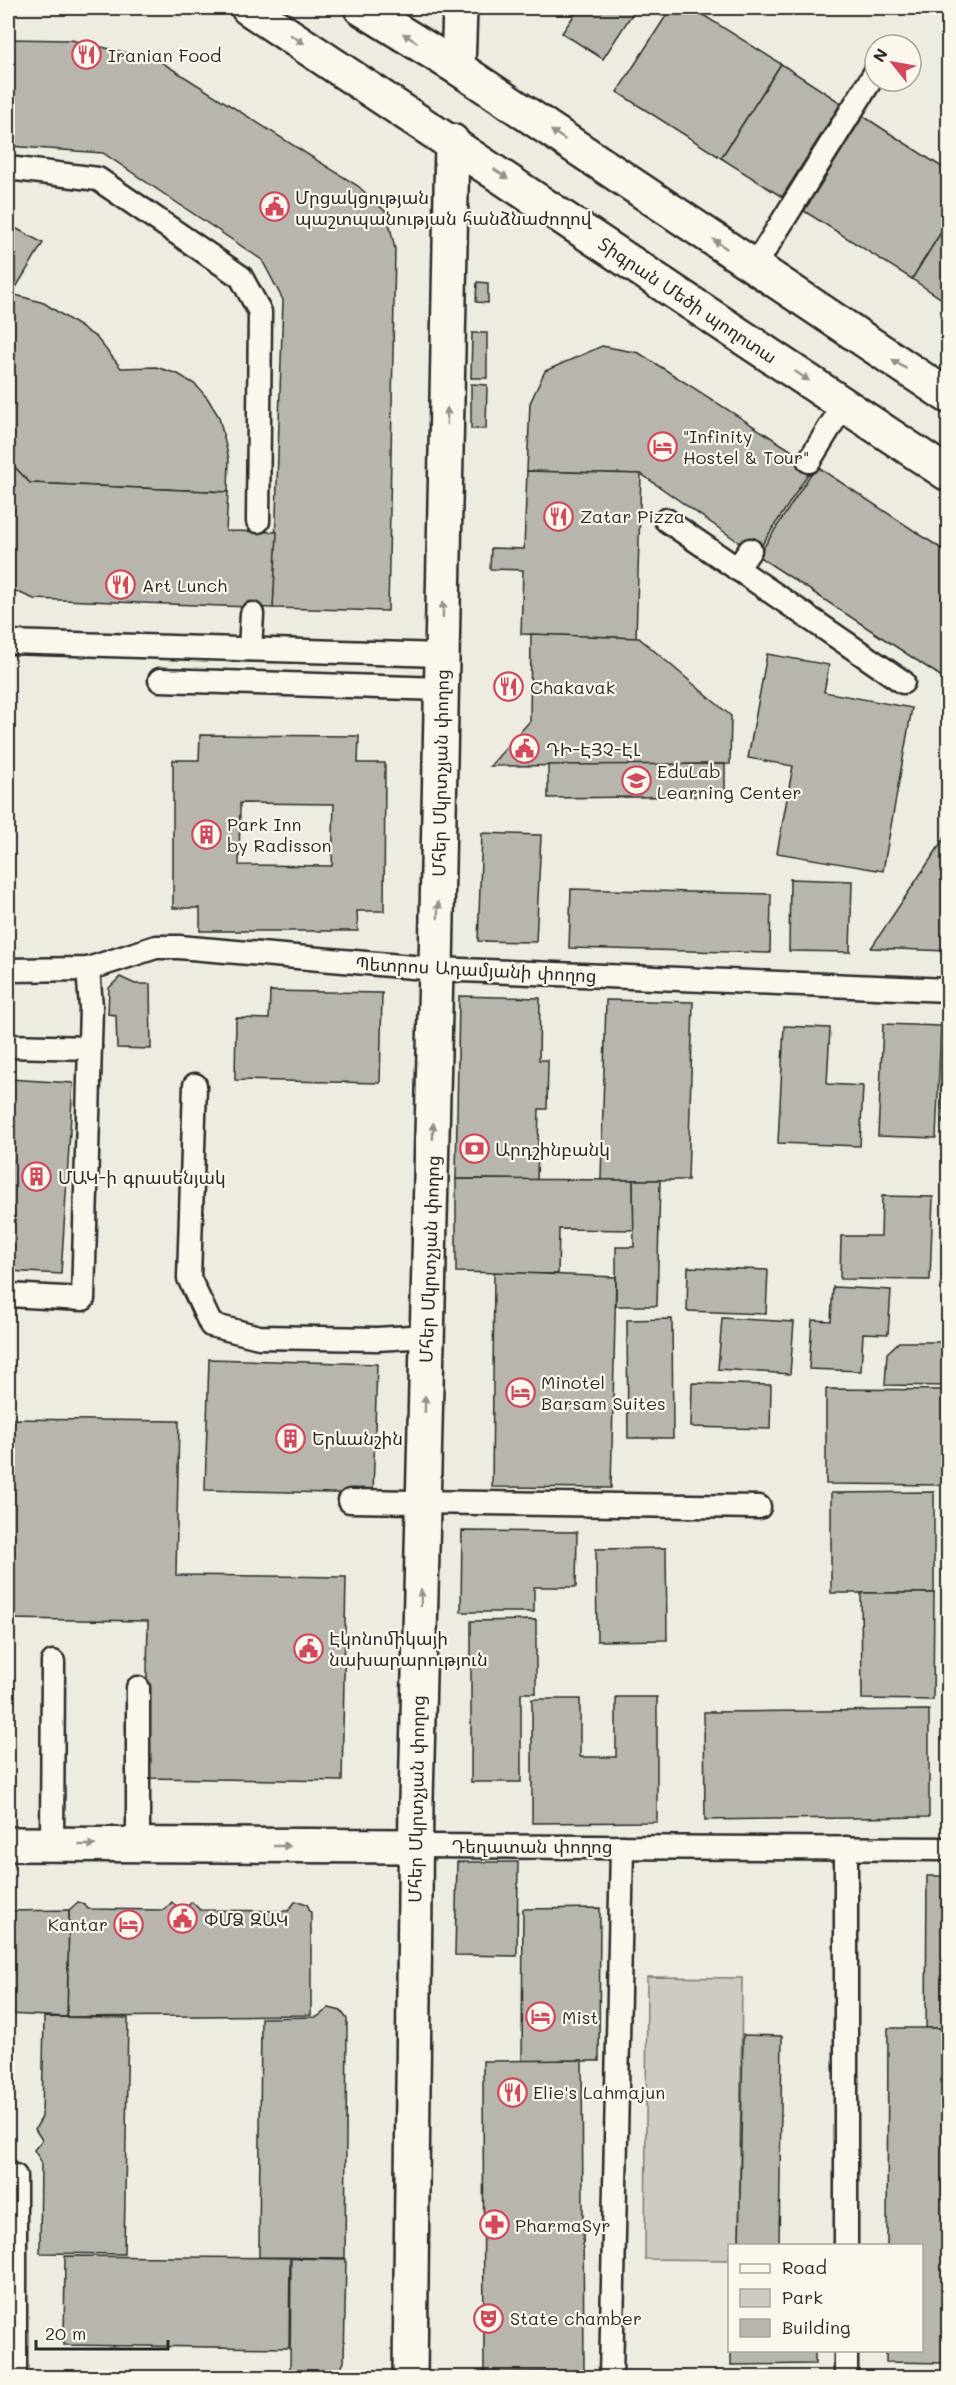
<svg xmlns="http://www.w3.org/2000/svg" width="956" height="2385" viewBox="0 0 956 2385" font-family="Mali,'Noto Sans Armenian',sans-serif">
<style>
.green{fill:#cecbc2;stroke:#7c7b76;stroke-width:1.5}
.building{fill:#b8b5ae;stroke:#2b2b2b;stroke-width:1.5;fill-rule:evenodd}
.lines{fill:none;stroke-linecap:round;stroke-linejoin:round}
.lane-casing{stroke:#2b2b2b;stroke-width:27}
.secondary-casing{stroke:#2b2b2b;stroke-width:38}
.primary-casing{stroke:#2b2b2b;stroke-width:38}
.lane{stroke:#fbf7ec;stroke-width:22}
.secondary{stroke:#fbf7ec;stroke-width:33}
.primary{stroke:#fbf7ec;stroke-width:33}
.oneway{fill:#93918c}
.labels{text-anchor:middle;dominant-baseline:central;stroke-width:4.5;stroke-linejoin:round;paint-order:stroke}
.poi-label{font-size:18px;fill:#2b2b2b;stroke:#fbf7ec;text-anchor:start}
.street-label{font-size:18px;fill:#2b2b2b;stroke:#fbf7ec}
</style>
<rect width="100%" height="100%" fill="#eeebe0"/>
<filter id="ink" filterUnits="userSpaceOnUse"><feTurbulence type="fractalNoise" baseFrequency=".0167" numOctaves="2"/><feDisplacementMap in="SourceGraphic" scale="12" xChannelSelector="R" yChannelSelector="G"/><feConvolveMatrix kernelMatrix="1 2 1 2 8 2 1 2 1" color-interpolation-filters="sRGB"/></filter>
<g filter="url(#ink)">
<path class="green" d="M647,1977l95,1 -3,267 -9,1 -1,14 -84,-1z"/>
<g class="building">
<path d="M579,8h57l-33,51 -41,-26z"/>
<path d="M671,8h21l89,56 -60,94 -104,-66z"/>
<path d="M8,39l63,1 87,20 200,126 29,27 8,36 -7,362 -115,-3 10,-308 -21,-40 -159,-107 -95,-7z"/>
<path d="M781,64l60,39 -59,94 -61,-39z"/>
<path d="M863,116l85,55v50l-36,58 -108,-68z"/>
<path d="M948,221v82l-36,-24z"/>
<path d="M8,224l35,19 -31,51 32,9 52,34 25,31 35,-1 22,7 18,11 12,14 11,18 10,42 -1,33 -198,-9 -22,-23z"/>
<path d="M477,282l11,1v20l-12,-1z"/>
<path d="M472,333h15v45h-16z"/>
<path d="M602,346l37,7 175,112 -58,89 -115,-80 -114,-3 3,-68 15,-32z"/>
<path d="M471,384l16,1 -1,44h-15z"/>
<path d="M8,460l22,23 198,9 -2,39 51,1 -4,76 -239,-9 -26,-11z"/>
<path d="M816,466l132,87v128l-190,-125z"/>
<path d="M527,471l114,3 -5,164 -115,-4 2,-64 -33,-1 1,-21 33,1z"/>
<path d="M531,634l108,4 92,78 -1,48 -240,2 40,-45z"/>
<path d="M767,654l62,11 -5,27 88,16 -29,163 -106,-18 16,-87 -45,-8z"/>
<path d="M200,735l159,1 -1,27h27l-1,148h-27l1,20h-158v-23h-27v-148h26zM240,803l94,1 -2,62 -93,-1z"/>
<path d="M725,764v32l-177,2v-33z"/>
<path d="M482,833l59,2 -5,107 -58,-1z"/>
<path d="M948,833v118l-77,-3z"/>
<path d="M790,879l62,2 -2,71 -61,-1z"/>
<path d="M571,889l200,5 -1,59 -201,-5z"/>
<path d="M120,977l15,7h15l1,65 -34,-1 -1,-33 -8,-1 1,-26z"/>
<path d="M270,991l112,2 -2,90 -145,-3 1,-62 33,1z"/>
<path d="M459,996l81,2 -1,62h9l-1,49h-8l-2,71 -81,-1z"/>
<path d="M606,1000l87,2 -5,178h-87z"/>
<path d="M883,1024l58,2 -5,112 -58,-2z"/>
<path d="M784,1026l46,2 -3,56 36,2 -3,60 -82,-3z"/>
<path d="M944,1061h4v62h-6z"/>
<path d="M8,1079l65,4 -12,191 -53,-3z"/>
<path d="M456,1179l177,1 1,50 -75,-1 -1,45 -102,-2z"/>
<path d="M633,1180h27l-3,126h-41v-59h18z"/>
<path d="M882,1196l51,1 -3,83 -90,-1 1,-43h40z"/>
<path d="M688,1267l80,3 -2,44 -79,-3z"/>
<path d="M494,1272l122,5 -5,211 -119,-1z"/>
<path d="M833,1287l58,3 -3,44 -25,-1 -2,38 -52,-2 3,-49 19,1z"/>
<path d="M722,1318l72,4 -4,52 -72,-5z"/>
<path d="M672,1319l1,119h-45l-1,-118z"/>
<path d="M899,1342h49v44l-63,-1 2,-32z"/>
<path d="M209,1359l168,5 -4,130 -168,-4z"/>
<path d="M692,1383l79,2 -1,44 -79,-2z"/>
<path d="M826,1389l122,1v95l-122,-1z"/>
<path d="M8,1419l171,2 -3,154 170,2 -4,204 -197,-3 3,-157 -140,-2z"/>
<path d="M934,1492v101h-103v-100z"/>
<path d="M462,1531l115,1 -1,55h-42v25h-73z"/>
<path d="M666,1548l1,92 -70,1 -1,-92z"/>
<path d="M861,1593h73l-1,107 -71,-1z"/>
<path d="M536,1620v73h-15v89h-50v-161z"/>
<path d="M616,1697h41v125l-125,1v-124h48v58h36z"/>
<path d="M929,1710v107l-224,3 -1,-108z"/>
<path d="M457,1862h61l-1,94 -62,-1z"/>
<path d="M927,1876h21v152h-22z"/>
<path d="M78,1902l6,2 4,5 76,1 8,-8 9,10 11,-10 8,8 88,1 7,-9h6l6,2 4,9v102l-244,2 2,-107z"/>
<path d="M600,1908l-1,153h-77l1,-152z"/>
<path d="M69,1910l-2,107 -59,-3v-103z"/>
<path d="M329,2008l12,3 6,8 -2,239 -86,-1 2,-239 56,-1z"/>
<path d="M44,2017l84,1 -4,236 -84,-1 1,-92 -7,-11 8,-10 -7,-11 7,-12z"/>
<path d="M888,2028h60v335l-62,-1v-12h36v-104h-35z"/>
<path d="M743,2035l39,1 -3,210h-40z"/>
<path d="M582,2060l2,311 -100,2 -1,-312z"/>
<path d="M65,2256l225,2 -1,90 -225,-3z"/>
<path d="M291,2258l55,1 -2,103 -5,10 -49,-1z"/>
<path d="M731,2350h84v14l-84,1z"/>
</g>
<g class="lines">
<defs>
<g id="lane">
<path d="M8,168l90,11 143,98 19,35 -2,209"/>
<path d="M754,267l121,-194"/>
<path d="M809,461l35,-57"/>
<path d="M666,520l237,162"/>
<path d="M737,569l13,-19"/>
<path d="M8,642l434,13"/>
<path d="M250,649l2,-35"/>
<path d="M160,680l282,9"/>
<path d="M8,970l80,-1 68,-22h23l257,22 512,21"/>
<path d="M8,1046l82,2"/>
<path d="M195,1085l-6,193 22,47 48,12 118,2 50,-3"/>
<path d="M8,1295l75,4 8,-292 -3,-38"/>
<path d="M350,1501l409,6"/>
<path d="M52,1845l1,-183"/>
<path d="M138,1845v-157"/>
<path d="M415,1846l533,3"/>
<path d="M846,2246v-398"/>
<path d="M15,2378v-202"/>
<path d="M611,2378l11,-531"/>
<path d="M846,2378v-28"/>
</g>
<g id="secondary">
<path d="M458,68l2,-60"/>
<path d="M8,1844l407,2"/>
<path d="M410,2378l6,-578 20,-831 16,-828"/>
</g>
<g id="primary">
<path d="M248,8l700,466"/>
<path d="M361,8l97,60 490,328"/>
</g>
</defs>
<use href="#lane" class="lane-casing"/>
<use href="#secondary" class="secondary-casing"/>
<use href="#primary" class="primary-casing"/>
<use href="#lane" class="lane"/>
<use href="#secondary" class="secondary"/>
<use href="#primary" class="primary"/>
</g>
<defs><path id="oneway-solid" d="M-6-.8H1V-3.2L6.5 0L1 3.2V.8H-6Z" transform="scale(1.5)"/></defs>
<g class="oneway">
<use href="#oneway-solid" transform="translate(410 38) rotate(-148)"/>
<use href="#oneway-solid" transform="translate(297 39) rotate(33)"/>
<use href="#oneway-solid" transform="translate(558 135) rotate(-146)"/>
<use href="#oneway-solid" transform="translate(501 174) rotate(34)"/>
<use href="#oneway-solid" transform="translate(720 244) rotate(-146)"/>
<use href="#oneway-solid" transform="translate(899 364) rotate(-147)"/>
<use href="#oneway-solid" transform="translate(802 376) rotate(34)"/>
<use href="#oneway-solid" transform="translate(447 416) rotate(-89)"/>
<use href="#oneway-solid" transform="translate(443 610) rotate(-89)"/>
<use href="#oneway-solid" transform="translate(438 910) rotate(-89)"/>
<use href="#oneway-solid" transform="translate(433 1131) rotate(-89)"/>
<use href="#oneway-solid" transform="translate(425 1404) rotate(-89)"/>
<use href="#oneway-solid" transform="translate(421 1598) rotate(-89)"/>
<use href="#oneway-solid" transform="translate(87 1845)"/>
<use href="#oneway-solid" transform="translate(282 1846)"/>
</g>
</g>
<defs>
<symbol id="restaurant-ring" viewBox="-11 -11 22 22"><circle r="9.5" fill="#fbf7ec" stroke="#d1495b" stroke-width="1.5"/><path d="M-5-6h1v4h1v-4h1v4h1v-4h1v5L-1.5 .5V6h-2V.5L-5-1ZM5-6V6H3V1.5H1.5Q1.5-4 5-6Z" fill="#d1495b"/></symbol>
<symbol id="civic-ring" viewBox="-11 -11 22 22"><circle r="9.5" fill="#fbf7ec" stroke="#d1495b" stroke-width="1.5"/><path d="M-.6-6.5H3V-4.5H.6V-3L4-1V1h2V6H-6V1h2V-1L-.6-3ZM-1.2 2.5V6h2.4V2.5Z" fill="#d1495b"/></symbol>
<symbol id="hotel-ring" viewBox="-11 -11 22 22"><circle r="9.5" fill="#fbf7ec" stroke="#d1495b" stroke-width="1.5"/><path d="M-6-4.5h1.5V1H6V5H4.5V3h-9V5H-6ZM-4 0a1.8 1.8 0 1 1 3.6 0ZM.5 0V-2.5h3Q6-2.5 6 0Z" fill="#d1495b"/></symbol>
<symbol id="school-ring" viewBox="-11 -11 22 22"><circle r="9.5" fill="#fbf7ec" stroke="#d1495b" stroke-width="1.5"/><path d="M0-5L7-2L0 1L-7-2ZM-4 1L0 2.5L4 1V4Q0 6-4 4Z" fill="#d1495b"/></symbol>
<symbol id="building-ring" viewBox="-11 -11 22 22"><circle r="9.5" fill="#fbf7ec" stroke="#d1495b" stroke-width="1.5"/><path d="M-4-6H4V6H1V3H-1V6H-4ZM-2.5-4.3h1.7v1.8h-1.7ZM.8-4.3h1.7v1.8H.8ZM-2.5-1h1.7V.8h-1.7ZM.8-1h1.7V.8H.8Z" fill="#d1495b"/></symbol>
<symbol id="bank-ring" viewBox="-11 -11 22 22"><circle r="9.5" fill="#fbf7ec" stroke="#d1495b" stroke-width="1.5"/><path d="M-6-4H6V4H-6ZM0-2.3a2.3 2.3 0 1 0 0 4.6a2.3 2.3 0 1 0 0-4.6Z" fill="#d1495b"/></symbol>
<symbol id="pharmacy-ring" viewBox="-11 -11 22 22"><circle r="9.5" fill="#fbf7ec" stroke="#d1495b" stroke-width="1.5"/><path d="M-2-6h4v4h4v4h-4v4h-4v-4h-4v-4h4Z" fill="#d1495b"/></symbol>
<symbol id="theatre-ring" viewBox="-11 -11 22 22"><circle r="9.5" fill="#fbf7ec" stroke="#d1495b" stroke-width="1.5"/><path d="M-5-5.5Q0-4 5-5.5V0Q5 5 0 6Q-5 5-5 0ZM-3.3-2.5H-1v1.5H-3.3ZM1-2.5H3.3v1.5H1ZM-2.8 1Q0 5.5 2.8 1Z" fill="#d1495b"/></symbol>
</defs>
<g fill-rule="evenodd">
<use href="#restaurant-ring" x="70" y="38" width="33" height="33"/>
<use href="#civic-ring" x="258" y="190" width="33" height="33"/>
<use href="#hotel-ring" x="646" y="430" width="33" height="33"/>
<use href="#restaurant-ring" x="542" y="500" width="33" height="33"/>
<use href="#restaurant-ring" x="104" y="568" width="33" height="33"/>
<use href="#restaurant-ring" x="492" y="670" width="33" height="33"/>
<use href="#civic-ring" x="508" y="732" width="33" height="33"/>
<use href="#school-ring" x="620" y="764" width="33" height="33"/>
<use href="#building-ring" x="190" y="818" width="33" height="33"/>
<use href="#bank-ring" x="458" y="1132" width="33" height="33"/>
<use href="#building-ring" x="20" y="1160" width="33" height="33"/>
<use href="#hotel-ring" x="504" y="1376" width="33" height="33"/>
<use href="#building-ring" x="274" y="1422" width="33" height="33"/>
<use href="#civic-ring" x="292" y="1632" width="33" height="33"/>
<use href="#civic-ring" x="166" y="1902" width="33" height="33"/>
<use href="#hotel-ring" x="112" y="1908" width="33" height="33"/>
<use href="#hotel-ring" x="524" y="2000" width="33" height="33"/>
<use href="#restaurant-ring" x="496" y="2076" width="33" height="33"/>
<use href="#pharmacy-ring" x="478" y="2208" width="33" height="33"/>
<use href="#theatre-ring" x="472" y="2302" width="33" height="33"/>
</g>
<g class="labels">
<g class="poi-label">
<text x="108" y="55">Iranian Food</text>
<text x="295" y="197">Մրցակցության<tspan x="295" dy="21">պաշտպանության հանձնաժողով</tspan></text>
<text x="683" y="436">"Infinity<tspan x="683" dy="21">Hostel &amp; Tour"</tspan></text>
<text x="580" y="516">Zatar Pizza</text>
<text x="142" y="585">Art Lunch</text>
<text x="530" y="687">Chakavak</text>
<text x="546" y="749">ԴԻ-ԷՅՉ-ԷԼ</text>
<text x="657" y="771">EduLab<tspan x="657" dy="21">Learning Center</tspan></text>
<text x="227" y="824">Park Inn<tspan x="227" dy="21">by Radisson</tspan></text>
<text x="495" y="1149">Արդշինբանկ</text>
<text x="58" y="1177">ՄԱԿ-ի գրասենյակ</text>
<text x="541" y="1382">Minotel<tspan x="541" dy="21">Barsam Suites</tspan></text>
<text x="312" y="1438">Երևանշին</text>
<text x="329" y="1638">Էկոնոմիկայի<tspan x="329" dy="21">նախարարություն</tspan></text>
<text x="204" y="1919">ՓՄՁ ԶԱԿ</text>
<text x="108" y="1924" text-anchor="end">Kantar</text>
<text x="562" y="2017">Mist</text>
<text x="533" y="2092">Elie's Lahmajun</text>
<text x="515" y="2225">PharmaSyr</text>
<text x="510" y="2318">State chamber</text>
</g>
<g class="street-label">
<text transform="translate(688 300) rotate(34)">Տիգրան Մեծի պողոտա</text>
<text transform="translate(440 773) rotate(-89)">Մհեր Մկրտչյան փողոց</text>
<text transform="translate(476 969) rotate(3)">Պետրոս Ադամյանի փողոց</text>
<text transform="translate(429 1259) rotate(-88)">Մհեր Մկրտչյան փողոց</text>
<text transform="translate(416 1799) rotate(-89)">Մհեր Մկրտչյան փողոց</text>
<text x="532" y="1846">Դեղատան փողոց</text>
</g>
</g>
<rect width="956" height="2385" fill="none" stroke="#fbf7ec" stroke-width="30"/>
<rect x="15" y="15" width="926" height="2355" fill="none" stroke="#2b2b2b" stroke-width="2" filter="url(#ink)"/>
<rect x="728" y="2244" width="195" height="108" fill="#fbf7ec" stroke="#a8a59f" stroke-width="1.5"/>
<rect x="740" y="2264" width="30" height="9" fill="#fbf7ec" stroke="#a8a59f" stroke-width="1.5"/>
<text x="782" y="2274" font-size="18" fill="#2b2b2b">Road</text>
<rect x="740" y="2289" width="30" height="18" fill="#cecbc2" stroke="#a8a59f" stroke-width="1.5"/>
<text x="782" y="2304" font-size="18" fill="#2b2b2b">Park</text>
<rect x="740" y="2319" width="30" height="18" fill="#b8b5ae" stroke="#a8a59f" stroke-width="1.5"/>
<text x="782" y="2334" font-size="18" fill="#2b2b2b">Building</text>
<g transform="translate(893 63) rotate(301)"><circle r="28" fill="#fbf7ec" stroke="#a8a59f" stroke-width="1.5"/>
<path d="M0-4.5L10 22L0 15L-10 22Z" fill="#d1495b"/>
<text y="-9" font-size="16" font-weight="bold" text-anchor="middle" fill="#2b2b2b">N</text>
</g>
<path d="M36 2340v9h132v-9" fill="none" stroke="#2b2b2b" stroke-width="3"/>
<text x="45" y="2340" font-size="18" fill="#2b2b2b" stroke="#fbf7ec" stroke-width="4.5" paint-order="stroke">20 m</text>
</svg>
